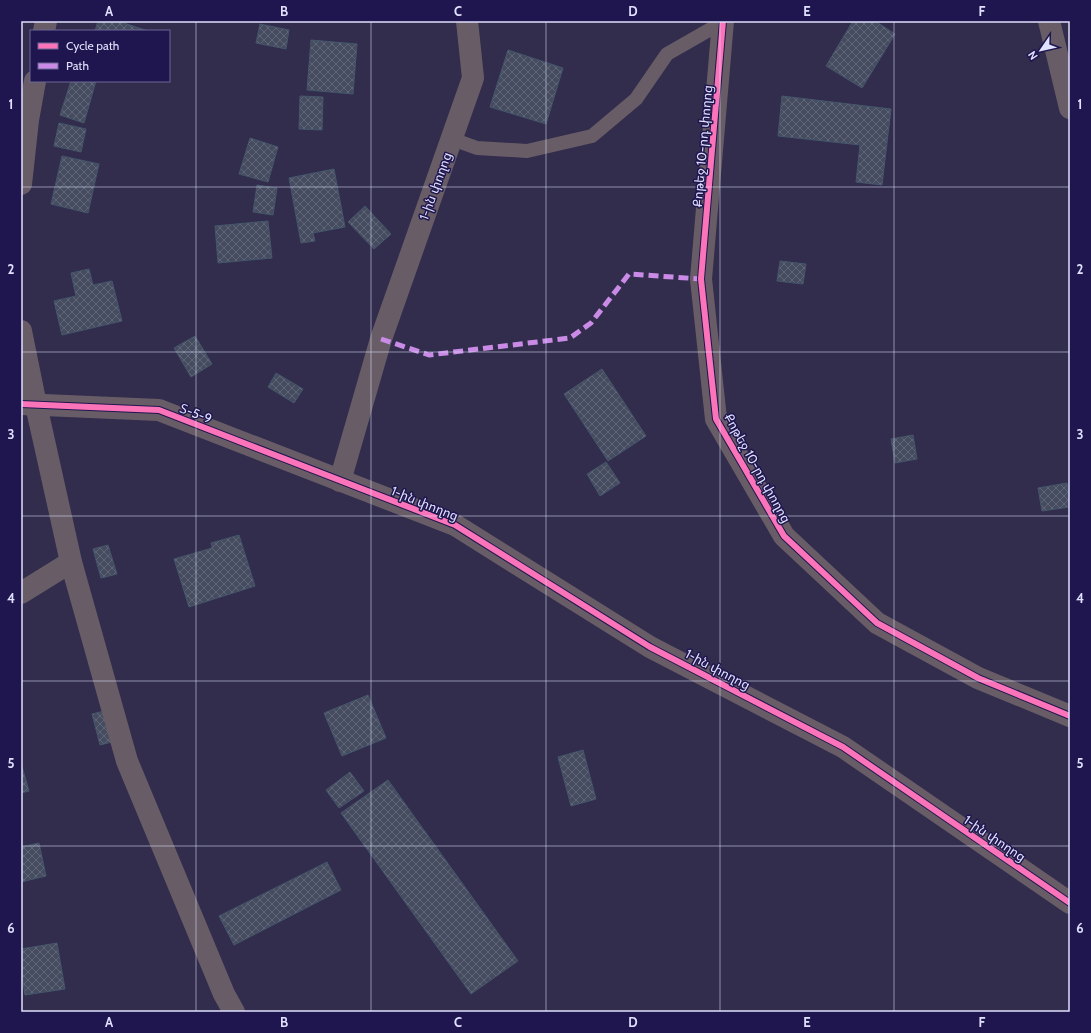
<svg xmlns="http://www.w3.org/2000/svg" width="1091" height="1033" viewBox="0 0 1091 1033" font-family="Cabin,'Noto Sans Armenian',sans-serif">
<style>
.building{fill:url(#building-cross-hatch);stroke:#44566b}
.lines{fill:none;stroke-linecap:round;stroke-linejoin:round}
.service{stroke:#685d67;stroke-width:14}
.minor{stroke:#685d67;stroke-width:22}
.tertiary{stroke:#685d67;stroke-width:22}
.quiet{stroke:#ca8be6;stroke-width:5;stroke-dasharray:10 5;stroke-linecap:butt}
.cycleway-casing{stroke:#1f164f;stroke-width:8}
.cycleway{stroke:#fb73b8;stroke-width:6}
.grid{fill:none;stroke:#e0e1fe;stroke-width:1;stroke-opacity:0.55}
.labels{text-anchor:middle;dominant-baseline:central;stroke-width:3;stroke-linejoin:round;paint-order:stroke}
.street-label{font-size:13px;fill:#e0e1fe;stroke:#1f164f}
.neatline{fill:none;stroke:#e0e1fe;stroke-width:1.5}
.grid-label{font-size:13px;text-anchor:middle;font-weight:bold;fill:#e0e1fe}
</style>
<defs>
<pattern id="building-cross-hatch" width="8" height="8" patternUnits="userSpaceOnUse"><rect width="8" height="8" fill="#464c60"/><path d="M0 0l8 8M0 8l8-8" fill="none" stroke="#606678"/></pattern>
</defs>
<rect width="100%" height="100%" fill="#322d4d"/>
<g class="building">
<path d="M98,21h20l30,10h-53z"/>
<path d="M853,21h22l20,13 -33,54 -36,-22z"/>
<path d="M260,24l29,6 -3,19 -30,-6z"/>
<path d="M311,40l46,4 -4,50 -46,-4z"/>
<path d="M508,50l55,18 -17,56 -56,-17z"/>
<path d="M71,81h25l-12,42 -24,-8z"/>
<path d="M300,96l23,1 -1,33 -23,-1z"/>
<path d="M782,96l109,13 -9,76 -26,-3 4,-37 -82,-9z"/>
<path d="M59,123l27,6 -5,23 -27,-6z"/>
<path d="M250,138l28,9 -10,35 -29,-8z"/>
<path d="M62,156l37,8 -11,49 -37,-9z"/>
<path d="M334,169l11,58 -32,6 2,8 -14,2 -12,-65z"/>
<path d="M257,185l20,3 -4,27 -20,-3z"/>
<path d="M365,206l26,28 -17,15 -26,-27z"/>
<path d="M268,221l4,37 -54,5 -3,-37z"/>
<path d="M780,261l26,3 -3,20 -26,-3z"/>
<path d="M89,269l4,16 19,-4 10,40 -60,14 -8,-34 22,-5 -5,-23z"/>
<path d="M195,336l17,28 -21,13 -17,-29z"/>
<path d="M602,369l44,67 -38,25 -44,-67z"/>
<path d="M276,373l27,16 -9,14 -26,-16z"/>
<path d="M913,435l4,24 -22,4 -4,-24z"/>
<path d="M606,462l14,21 -20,13 -13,-22z"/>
<path d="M1067,483l3,24 -28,4 -4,-23z"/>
<path d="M239,535l16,51 -66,21 -15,-48 38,-11 -1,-5z"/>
<path d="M108,545l9,29 -16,4 -8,-29z"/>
<path d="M368,695l18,43 -44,18 -18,-43z"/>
<path d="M108,710l8,31 -16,4 -8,-31z"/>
<path d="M583,750l13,49 -25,7 -13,-49z"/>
<path d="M21,763l8,28 -8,2z"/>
<path d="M350,772l14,19 -25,17 -13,-18z"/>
<path d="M388,780l130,181 -47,33 -130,-181z"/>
<path d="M39,843l7,33 -25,6v-35z"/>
<path d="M327,862l14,28 -107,55 -15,-29z"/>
<path d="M57,943l8,46 -40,6 -4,-26v-20z"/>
</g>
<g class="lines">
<path class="service" d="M452,139l25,9 50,3 65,-15 44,-37 31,-45 56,-32"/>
<g class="minor">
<path d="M1049,21l21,87"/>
<path d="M44,31l2,-10"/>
<path d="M21,184l7,-64 7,-39"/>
<path d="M21,331l15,74 35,157 56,199 97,233 10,18"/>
<path d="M21,404l138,6 296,115 195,122 193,100 227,156"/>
<path d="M340,481l41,-142 92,-261 -6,-57"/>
<path d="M21,593l50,-31"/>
</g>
<path class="tertiary" d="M723,21l-22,258 15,140 68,117 93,87 101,55 92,38"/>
<path class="quiet" d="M381,339l48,16 141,-17 21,-15 38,-49 72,5"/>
<defs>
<g id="cycleway">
<path d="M723,21l-22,258 15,140 68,117 93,87 101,55 92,38"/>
<path d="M21,404l138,6 296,115 195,122 193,100 227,156"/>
</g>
</defs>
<use href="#cycleway" class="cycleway-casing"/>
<use href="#cycleway" class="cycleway"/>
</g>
<path class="grid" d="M196,21v991M371,21v991M546,21v991M720,21v991M894,21v991M21,187h1049M21,352h1049M21,516h1049M21,681h1049M21,846h1049"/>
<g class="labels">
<g class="street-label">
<text transform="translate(702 146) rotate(-85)">Քոթեջ 10-րդ փողոց</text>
<text transform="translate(435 186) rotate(-70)">1-ին փողոց</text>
<text transform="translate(196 413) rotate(21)">Տ-5-9</text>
<text transform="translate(758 468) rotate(61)">Քոթեջ 10-րդ փողոց</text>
<text transform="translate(425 503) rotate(22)">1-ին փողոց</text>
<text transform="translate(718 669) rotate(28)">1-ին փողոց</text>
<text transform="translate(995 838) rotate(34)">1-ին փողոց</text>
</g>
</g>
<rect width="1091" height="1033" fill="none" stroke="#1f164f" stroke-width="44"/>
<rect x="30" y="30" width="140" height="52" fill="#1f164f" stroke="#6c6795"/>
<rect x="38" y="43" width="20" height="6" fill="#fb73b8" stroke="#6c6795"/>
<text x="66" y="50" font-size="12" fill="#e0e1fe">Cycle path</text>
<rect x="38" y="63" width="20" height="6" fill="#ca8be6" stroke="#6c6795"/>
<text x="66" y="70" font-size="12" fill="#e0e1fe">Path</text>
<g transform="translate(1041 50) rotate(236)" stroke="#1f164f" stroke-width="3" paint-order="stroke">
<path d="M0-3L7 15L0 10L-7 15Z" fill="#e0e1fe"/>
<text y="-6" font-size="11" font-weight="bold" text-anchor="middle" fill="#e0e1fe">N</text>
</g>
<rect x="22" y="22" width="1047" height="989" class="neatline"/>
<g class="grid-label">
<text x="109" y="16">A</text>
<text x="284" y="16">B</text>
<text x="458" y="16">C</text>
<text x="633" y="16">D</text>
<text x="807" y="16">E</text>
<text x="982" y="16">F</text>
<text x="11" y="109">1</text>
<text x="1080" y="109">1</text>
<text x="11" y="274">2</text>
<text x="1080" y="274">2</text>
<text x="11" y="439">3</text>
<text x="1080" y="439">3</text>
<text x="11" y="603">4</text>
<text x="1080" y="603">4</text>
<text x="11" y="768">5</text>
<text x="1080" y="768">5</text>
<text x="11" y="933">6</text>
<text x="1080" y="933">6</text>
<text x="109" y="1027">A</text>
<text x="284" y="1027">B</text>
<text x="458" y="1027">C</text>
<text x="633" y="1027">D</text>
<text x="807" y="1027">E</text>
<text x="982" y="1027">F</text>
</g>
</svg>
